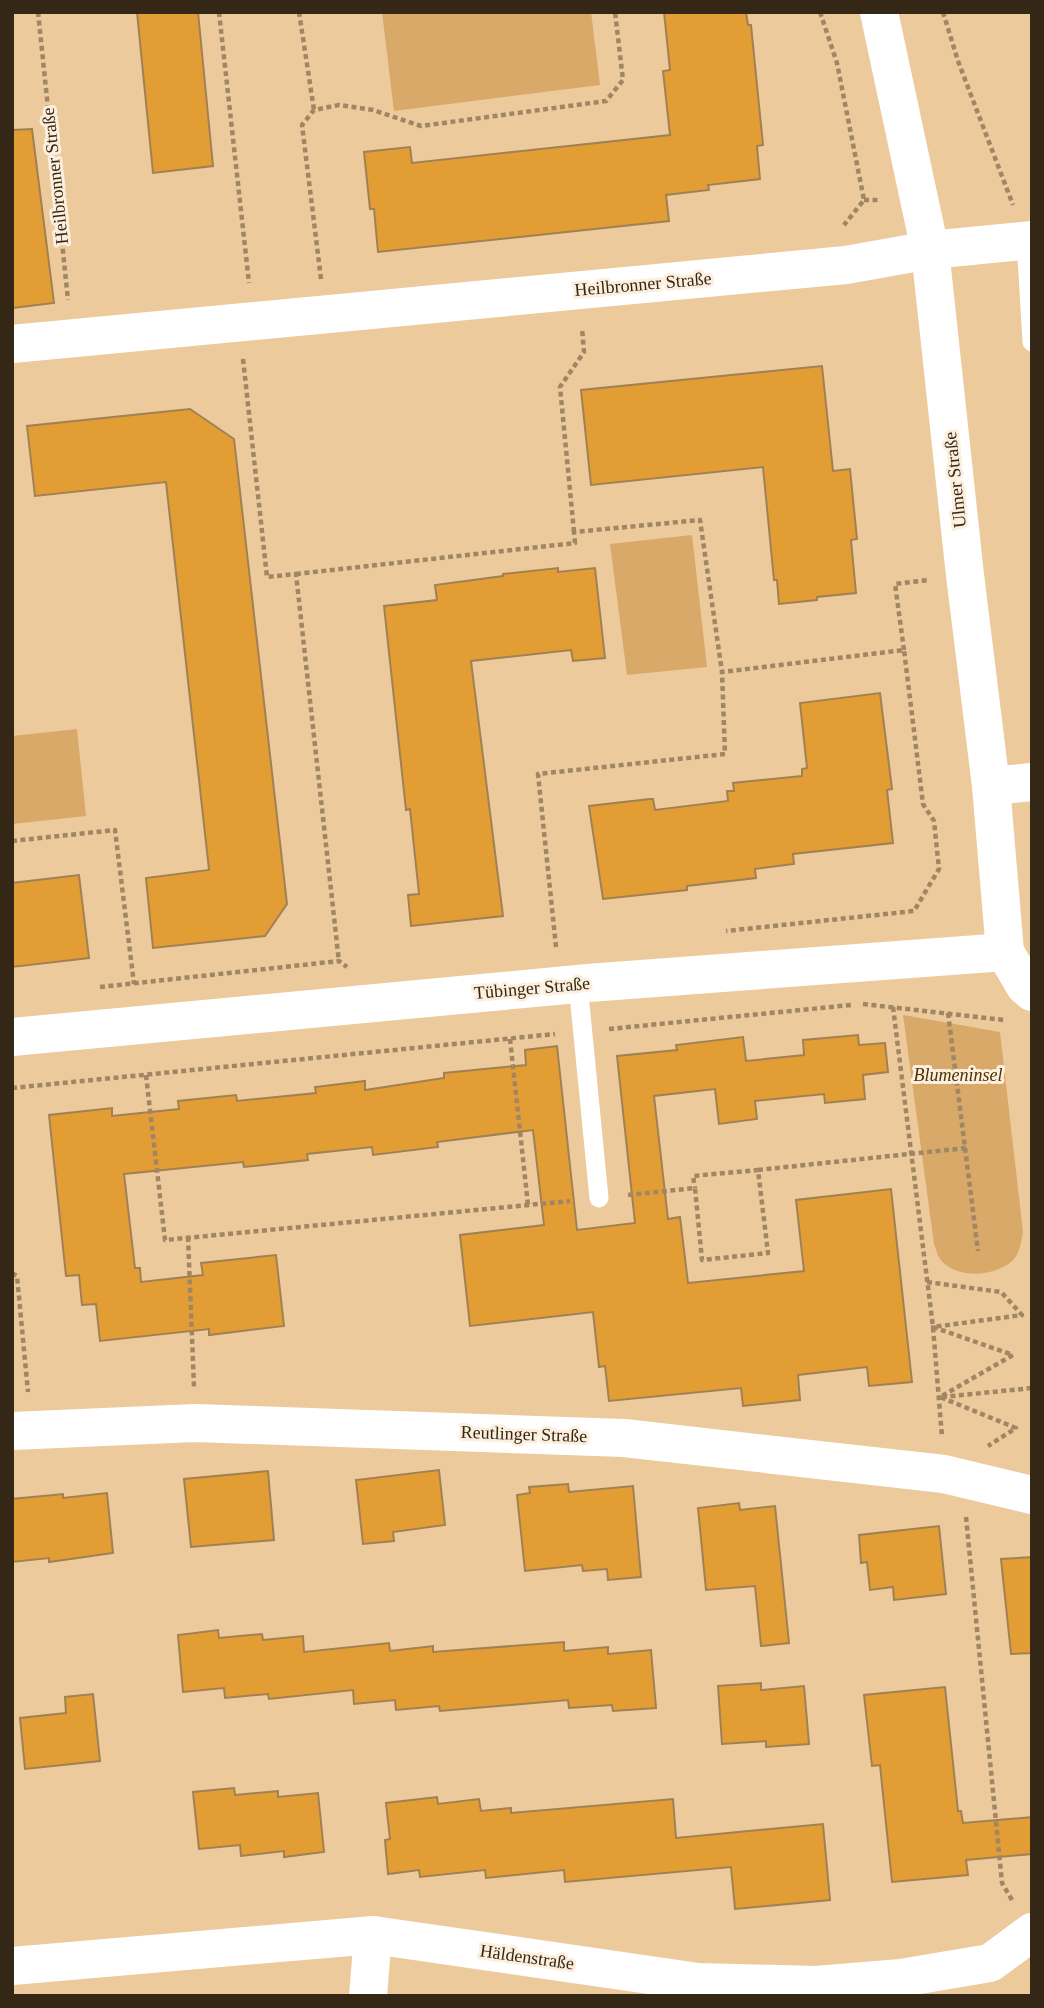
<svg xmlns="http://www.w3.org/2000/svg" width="1044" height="2008" viewBox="0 0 1044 2008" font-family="Georgia,serif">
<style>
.green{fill:#d8a969}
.building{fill:#e29e34;stroke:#a18054;stroke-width:2}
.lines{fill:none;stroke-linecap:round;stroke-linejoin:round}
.path{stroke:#a08664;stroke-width:4.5;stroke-dasharray:5 3.5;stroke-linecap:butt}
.lane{stroke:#fff;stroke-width:19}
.street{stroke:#fff;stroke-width:38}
.labels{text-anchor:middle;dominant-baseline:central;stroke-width:6;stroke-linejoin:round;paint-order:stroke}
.street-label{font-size:18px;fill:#352715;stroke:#fdefdd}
.park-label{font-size:18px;font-style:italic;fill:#4c3104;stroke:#fdefdd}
</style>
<rect width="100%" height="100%" fill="#edca9c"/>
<g class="green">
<path d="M382,12h209l9,73 -206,26z"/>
<path d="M692,535l15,132 -80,8 -17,-131z"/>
<path d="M77,729l9,87 -74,8v-88z"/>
<path d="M903,1015l97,17 23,200c-2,11 -3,22 -12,30 -18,15 -56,17 -71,-3 -3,-4 -4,-11 -6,-15z"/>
</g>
<g class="building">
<path d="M137,12h61l15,154 -60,7z"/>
<path d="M664,12h82l2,13h3l12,120 -6,1 3,33 -52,6 1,5 -43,5 3,26 -291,31 -4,-43h-4l-6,-57 46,-5 2,16 258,-28 -7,-64 7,-1z"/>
<path d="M32,129l22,174 -42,5v-178z"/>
<path d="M822,366l11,105 17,-2 7,70 -6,1 5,53 -39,4v3l-38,4 -2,-24h-3l-11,-113 -172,18 -10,-95z"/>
<path d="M190,409l44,30 53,465 -22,32 -112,12 -7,-70 63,-8 -43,-388 -131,14 -8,-70z"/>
<path d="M558,568v4l37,-4 10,90 -32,3 -2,-11 -100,11 32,255 -92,10 -3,-31 11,-1 -9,-85 -4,1 -22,-204 53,-6 -2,-15 68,-9v-2z"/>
<path d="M880,693l12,96 -5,1 6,53 -100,11 1,10 -39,5 1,9 -69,8v4l-84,9 -14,-93 61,-7h3l2,11 73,-9 -1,-10h7l-1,-8 69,-7v-7l5,-1 -7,-65z"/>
<path d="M79,875l10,83 -77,9v-84z"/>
<path d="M858,1035l1,10 26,-2 3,29 -25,3 2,24 -40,4 -1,-9 -69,7 2,18 -38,5 -4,-35 -61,7 14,123 12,-2 8,66 116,-12 -8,-71 95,-11 21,193 -43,4 -2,-19 -69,8 2,25 -57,6 -2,-18 -132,13 -4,-35 -6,1 -6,-55 -123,14 -10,-91 84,-10 -11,-95 -96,12 1,5 -65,8 -1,-8 -65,7 1,6 -64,7 -1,-5 -119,12 11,94h5l1,14 62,-7 -2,-12 75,-8 8,71 -75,9v-6l-109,12 -4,-37 -14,1 -3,-30 -13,1 -17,-161 63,-7v8l67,-7 -1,-8 58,-6 1,6 79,-8 -1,-6 50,-6v9l79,-12v-5l82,-8 -1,-15 32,-4 20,184 58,-7 -18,-167 60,-6 -1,-5 67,-8 3,24 58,-6 -1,-15z"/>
<path d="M439,1470l6,55 -52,7 1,9 -31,3 -7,-64z"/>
<path d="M268,1471l6,69 -83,7 -7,-68z"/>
<path d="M568,1484l1,8 64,-6 8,91 -33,3 -1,-11 -24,2 -1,-6 -57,6 -8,-76 13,-2 -1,-6z"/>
<path d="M107,1493l6,60 -64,9v-4l-37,4v-63l51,-5v4z"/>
<path d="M739,1503l1,7 35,-4 14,137 -28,3 -6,-60 -49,4 -8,-82z"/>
<path d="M939,1526l7,68 -52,6 -1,-13 -23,3 -3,-28 -6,1 -2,-28z"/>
<path d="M1032,1557v96l-21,1 -10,-95z"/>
<path d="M218,1630l1,8 43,-4 1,6 40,-4 1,16 85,-9 1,8 43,-5v6l131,-10v9l44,-4v7l43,-4 5,58 -43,3 -1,-6 -43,3 -1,-8 -128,11 -1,-5 -43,4 -1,-10 -41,4 -1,-14 -84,9 -1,-5 -43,4 -1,-10 -41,4 -5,-57z"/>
<path d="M761,1683v7l43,-4 5,58 -43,3v-6l-44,3 -4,-58z"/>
<path d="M945,1687l13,124h3l2,12 69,-6v37l-66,6 2,15 -76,7 -12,-117 -8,1 -8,-71z"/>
<path d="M93,1694l7,67 -75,8 -5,-51 46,-5 -1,-16z"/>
<path d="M234,1788l1,7 43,-4v6l40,-4 6,59 -40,5v-6l-43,5 -1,-11 -41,4 -6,-57z"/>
<path d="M437,1797l1,7 41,-5 2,12 30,-3v5l162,-14 3,39 147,-14 7,76 -95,9 -4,-42 -166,15 -1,-12 -78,8 -1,-8 -65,7 -1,-7 -31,4 -3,-34 5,-1 -4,-36z"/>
</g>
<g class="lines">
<g class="path">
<path d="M38,12l30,288"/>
<path d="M219,12l30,271"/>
<path d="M299,12l15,98"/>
<path d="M820,12l17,51 27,137 -20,25"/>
<path d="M943,12l15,49 55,144"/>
<path d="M864,200h17"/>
<path d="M321,279l-19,-154 12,-15 25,-5 34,5 48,16 185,-25 17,-21 -8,-68"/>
<path d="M243,359l24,218 29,-3 43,388"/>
<path d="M574,532l-14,-145 24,-35 -2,-24"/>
<path d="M296,574l279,-31 -1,-11 126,-12 22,152 182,-22 19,154 11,17 5,48 -25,42 -188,20"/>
<path d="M904,650l-9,-66 34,-4"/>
<path d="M12,841l103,-11 19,154"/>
<path d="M556,947l-18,-173 187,-20 -3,-82"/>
<path d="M100,987l239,-26 8,6"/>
<path d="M863,1004l141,16"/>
<path d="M893,1007l40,320 9,110"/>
<path d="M948,1013l30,238"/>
<path d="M609,1029l242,-24"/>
<path d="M510,1039l18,166"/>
<path d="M146,1075l19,165 405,-39"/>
<path d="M12,1088l543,-54"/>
<path d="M758,1170l208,-22"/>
<path d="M628,1195l67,-7 7,72 66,-7 -10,-83 -65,6 2,12"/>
<path d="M188,1237l6,150"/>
<path d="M12,1273l5,3 11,116"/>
<path d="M927,1282l74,10 21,23 -89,12 80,28 -73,42 76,31 -28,18"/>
<path d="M942,1397l90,-9"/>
<path d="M966,1517l36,366 10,17"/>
</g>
<g class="lane">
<path d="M1026,240l6,102"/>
<path d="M578,984l21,214"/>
</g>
<g class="street">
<path d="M879,12l51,238 35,325 26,211 14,166 20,34 7,6"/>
<path d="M12,344l834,-79 84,-15 102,-10"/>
<path d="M991,786l41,-4"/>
<path d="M12,1037l576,-54 417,-31"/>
<path d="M12,1431l183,-8 429,15 320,36 88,21"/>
<path d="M12,1966l361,-31 325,47 118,3 85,-7 89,-15 42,-31"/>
<path d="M368,1996l5,-61"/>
</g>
</g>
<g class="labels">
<g class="street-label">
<text transform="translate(55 176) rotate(-96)">Heilbronner Straße</text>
<text transform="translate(643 284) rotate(-5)">Heilbronner Straße</text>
<text transform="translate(955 480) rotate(-96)">Ulmer Straße</text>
<text transform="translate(532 988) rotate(-5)">Tübinger Straße</text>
<text transform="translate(524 1434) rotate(2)">Reutlinger Straße</text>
<text transform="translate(527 1957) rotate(8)">Häldenstraße</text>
</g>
<g class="park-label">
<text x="958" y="1075">Blumeninsel</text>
</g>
</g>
<rect width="1044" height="2008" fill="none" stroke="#352715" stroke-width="28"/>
</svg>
